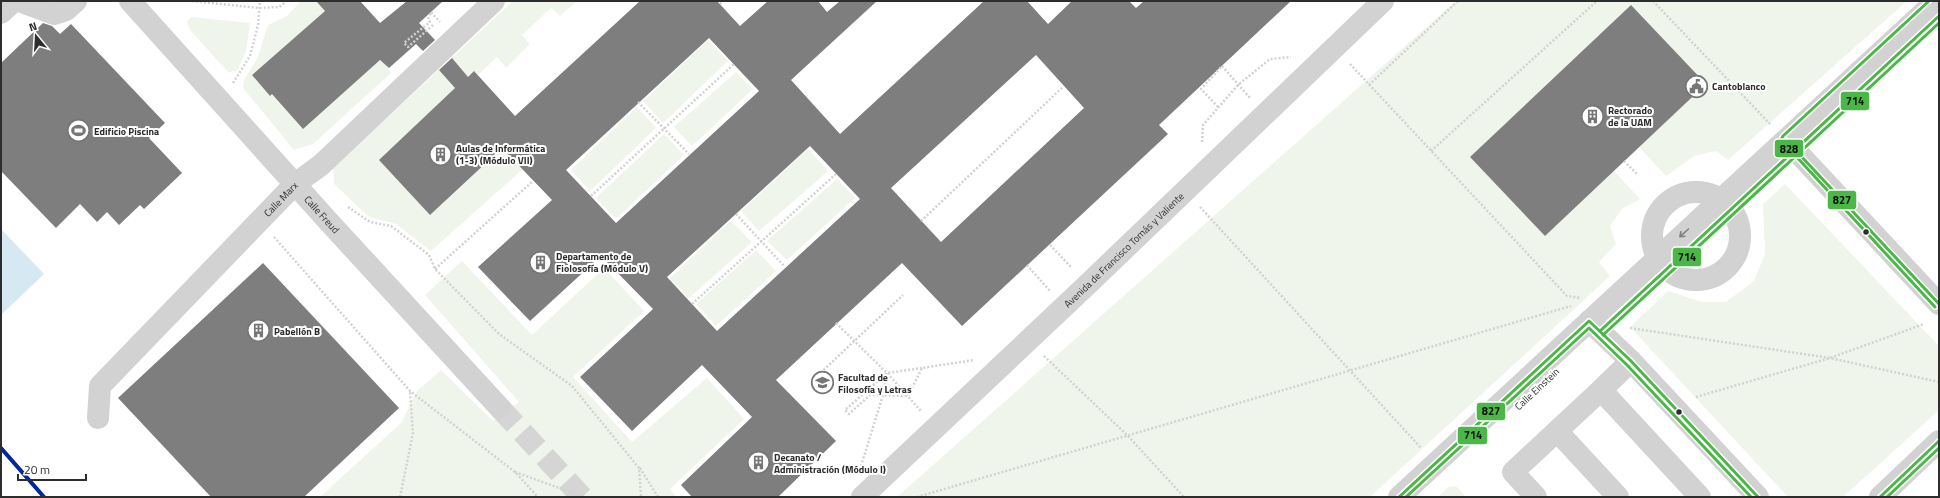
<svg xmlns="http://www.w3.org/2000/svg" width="1940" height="498" viewBox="0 0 1940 498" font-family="'Titillium Web',sans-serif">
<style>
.green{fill:#f0f5eb}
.water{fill:#d6e8f2}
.building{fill:#7e7e7e;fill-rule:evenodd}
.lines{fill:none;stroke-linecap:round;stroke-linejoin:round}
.minor-tunnel{stroke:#d5d5d5;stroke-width:22;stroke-dasharray:22 11;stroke-linecap:butt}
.path{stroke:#d2d2d2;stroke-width:2.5;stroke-dasharray:2 2;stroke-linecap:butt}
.minor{stroke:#d2d2d2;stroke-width:22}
.bus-1-casing{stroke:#fff;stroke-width:6}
.bus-2-casing{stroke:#fff;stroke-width:6}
.bus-3-casing{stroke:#fff;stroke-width:6}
.bus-1{stroke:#4ab747;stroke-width:3}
.bus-2{stroke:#4ab747;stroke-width:3}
.bus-3{stroke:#4ab747;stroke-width:3}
.rail-1-casing{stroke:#fff;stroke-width:7}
.rail-1{stroke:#00289c;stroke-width:4}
.oneway{stroke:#808080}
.bus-dot{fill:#2d2d2d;stroke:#fff;stroke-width:1.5}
.labels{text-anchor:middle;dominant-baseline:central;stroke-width:4;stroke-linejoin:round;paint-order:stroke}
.poi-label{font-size:10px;font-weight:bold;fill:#2d2d2d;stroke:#fff;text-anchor:start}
.street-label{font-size:10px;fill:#2d2d2d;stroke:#fff}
.line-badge{stroke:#fff;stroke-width:1.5}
.pale-badge-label{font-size:11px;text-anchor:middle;font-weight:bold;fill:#111}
</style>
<rect width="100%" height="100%" fill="#fff"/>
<g class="green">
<path d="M301,1h15l9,10 -73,64 18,21 20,-17 14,16 -17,16 15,17 78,-68 9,8 2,5 -78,71 -19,6 -51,-62 1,-8 14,-23 10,-32 19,-9z"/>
<path d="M513,1h64l-17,15 -9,-8 -29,27 8,9 -24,24 -9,-11 -19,18 -4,-4 -42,109 -18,18 16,17 72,-67 21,21 -92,82 -35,-27 -27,-7 -35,-33 -1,-16z"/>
<path d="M1456,1h451l-179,159 -12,-9 -22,5 -28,20 -27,-29 -8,-142 -161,152 75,79 69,-65 26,28 -18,10 -12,17 6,18 -17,18 11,14 -240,221h-473z"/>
<path d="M191,17l59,6 -4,29 -9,19 -9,1 -38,-42 -3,-8z"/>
<path d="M708,40l20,21 -65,62 -20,-22z"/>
<path d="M736,72l17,17 -61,57 -18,-19z"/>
<path d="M637,107l19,21 -66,63 -19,-21z"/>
<path d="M664,134l20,21 -68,64 -20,-21z"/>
<path d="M808,149l20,22 -69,60 -18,-20z"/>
<path d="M837,179l18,19 -68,62 -20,-19z"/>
<path d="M1785,184l154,162v64l-96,87h-55l-158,-170 38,-36 34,11h24l28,-21 11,-27 -2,-50z"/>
<path d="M731,221l21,21 -63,56 -19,-20z"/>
<path d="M756,250l20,21 -60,55 -20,-22z"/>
<path d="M462,261l70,74 72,-67 40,43 -71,66 59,65 75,-64 37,41 -74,70 6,8h-356l82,-75 14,-30 25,-22 52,51 26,-19 -94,-107z"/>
<path d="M1456,486l10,11h-28l10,-10z"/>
</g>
<path class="water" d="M1,229l43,45 -43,41z"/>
<g class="building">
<path d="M316,1h44l20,22 27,-22h36l-24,22 16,17 -12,11 -7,-7 -27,24 -9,-8 -77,69 -31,-35 -2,2 -18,-21 73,-64z"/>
<path d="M640,1h77l23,25 28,-25h50l9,11 13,-11h37l-86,79 49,54 144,-133h43l21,23 24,-23h57l7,7 8,-7h147l-132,124 9,9 -206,192 -60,-63 -126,117 60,61 -58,56h-86l-11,-12 71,-68 -50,-52 -70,66 -52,-54 73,-68 -52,-53 -71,65 -52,-54 74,-67 -50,-52 -72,67 -51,-55 76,-72 -16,-18 13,-12 16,19 6,-6 41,45zM709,38l50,53 -143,132 -50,-53zM1036,55l48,53 -143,134 -50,-54zM810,146l50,53 -143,132 -50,-54z"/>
<path d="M1631,5l75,79 -161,152 -75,-79z"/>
<path d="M43,23l9,3 8,8 11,-10 94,99 -16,15 33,35 -38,36 -4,-4 -21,20 -12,-13 -10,10 -17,-18 -24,24 -55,-57v-108z"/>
<path d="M263,263l136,145 -95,89h-93l-93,-99z"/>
</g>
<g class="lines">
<path class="minor-tunnel" d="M500,408l82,89"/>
<g class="path">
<path d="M192,1l67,7 20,-1 8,-6"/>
<path d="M1653,1l117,123"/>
<path d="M720,4l4,-3"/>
<path d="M433,25l-25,22 -4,-4 26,-21 -2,-3 3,-7 9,10"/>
<path d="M1350,64l217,232 14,2"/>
<path d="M233,83l17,-27 8,-31 2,-24"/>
<path d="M1369,85l89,-84"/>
<path d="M638,102l51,52"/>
<path d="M1218,107l-17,-18 21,-23 28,32"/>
<path d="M1202,142l1,-17 35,-40 32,-26 21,-2"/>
<path d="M1431,151l166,-150"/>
<path d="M1624,161l13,13"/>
<path d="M591,196l143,-132"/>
<path d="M348,207l22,15 21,4 38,29 6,14 64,65 73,52 67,82 2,29"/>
<path d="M1200,207l221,241"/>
<path d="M736,214l49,53"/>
<path d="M921,221l143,-135"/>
<path d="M274,237l136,154 105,81 23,25"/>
<path d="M1050,245l22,23"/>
<path d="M1027,265l23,26"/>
<path d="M435,269l98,-88"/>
<path d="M692,304l144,-130"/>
<path d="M836,323l51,50 34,38"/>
<path d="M1630,328l200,30 109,24"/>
<path d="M1044,356l84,80 56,61"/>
<path d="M922,368l-35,5 -42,37 4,4 21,-19 38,1 14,-28 52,-8"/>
<path d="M812,381l91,-86"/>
<path d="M1696,397l134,-39 94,-34"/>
<path d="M861,466l22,-71 4,-22"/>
<path d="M640,468l18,29"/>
<path d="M515,472l69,25"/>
<path d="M400,497l13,-64 -3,-42"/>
<path d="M917,497l654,-191"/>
</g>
<g class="minor">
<path d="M19,1l35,13 12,-4 10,-9"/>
<path id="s1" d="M130,1l199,221 171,186"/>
<path d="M1,13l13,-12"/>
<path d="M1786,140l153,164"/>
<circle cx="1696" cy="236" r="44"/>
<path d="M1589,321l42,40 127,136"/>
<path d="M1601,390l30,-29"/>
<path id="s2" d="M98,418l2,-32 195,-202 26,-19 173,-164"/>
<path d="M1557,431l61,66"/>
<path id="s3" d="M862,497l225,-212 296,-284"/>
<path d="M1399,497l537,-496"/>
<path d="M1536,497l-23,-25 88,-82 99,107"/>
<path d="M1880,497l59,-56"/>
</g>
<defs>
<g id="bus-1">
<path d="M1786,140l153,164"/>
<path d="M1600,331l339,-315"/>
<path d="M1399,497l190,-176 42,40 127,136"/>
<path d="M1880,497l59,-56"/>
</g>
<g id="bus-2">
<path d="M1603,335l336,-312"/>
<path d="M1406,497l183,-169 38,37 124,132"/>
<path d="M1887,497l52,-49"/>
</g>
<path id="bus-3" d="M1929,1l-146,135 -2,4 154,167"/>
</defs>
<use href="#bus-1" class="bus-1-casing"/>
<use href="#bus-2" class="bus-2-casing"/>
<use href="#bus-3" class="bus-3-casing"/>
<use href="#bus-1" class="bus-1"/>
<use href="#bus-2" class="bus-2"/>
<use href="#bus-3" class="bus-3"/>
<defs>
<path id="rail-1" d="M1,448l43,49"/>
</defs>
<use href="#rail-1" class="rail-1-casing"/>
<use href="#rail-1" class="rail-1"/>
</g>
<defs><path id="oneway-shaft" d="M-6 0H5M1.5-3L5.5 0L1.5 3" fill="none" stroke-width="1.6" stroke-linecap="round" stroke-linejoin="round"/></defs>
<use class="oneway" href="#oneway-shaft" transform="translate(1684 233) rotate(138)"/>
<defs>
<symbol id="civic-ring" viewBox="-11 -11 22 22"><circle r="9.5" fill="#fff" stroke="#767676" stroke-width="1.5"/><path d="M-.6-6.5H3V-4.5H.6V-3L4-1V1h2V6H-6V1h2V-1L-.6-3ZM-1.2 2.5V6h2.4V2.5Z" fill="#767676"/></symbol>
<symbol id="building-ring" viewBox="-11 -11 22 22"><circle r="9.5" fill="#fff" stroke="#767676" stroke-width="1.5"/><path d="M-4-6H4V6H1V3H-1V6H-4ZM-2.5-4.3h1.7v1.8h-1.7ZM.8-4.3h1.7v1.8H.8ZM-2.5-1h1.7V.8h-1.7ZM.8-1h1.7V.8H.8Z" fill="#767676"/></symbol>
<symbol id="stadium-ring" viewBox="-11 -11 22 22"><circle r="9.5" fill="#fff" stroke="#767676" stroke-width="1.5"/><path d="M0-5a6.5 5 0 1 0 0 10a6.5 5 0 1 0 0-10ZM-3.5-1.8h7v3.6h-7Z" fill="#767676"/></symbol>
<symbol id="university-ring" viewBox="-11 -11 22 22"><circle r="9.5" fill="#fff" stroke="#767676" stroke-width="1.5"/><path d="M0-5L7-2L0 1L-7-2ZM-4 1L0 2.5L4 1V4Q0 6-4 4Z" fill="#767676"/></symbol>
</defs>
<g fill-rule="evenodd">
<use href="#civic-ring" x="1684" y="74" width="25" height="25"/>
<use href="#building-ring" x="1580" y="104" width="25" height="25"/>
<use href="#stadium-ring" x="66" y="118" width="25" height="25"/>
<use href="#building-ring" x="428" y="142" width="25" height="25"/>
<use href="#building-ring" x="528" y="250" width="25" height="25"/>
<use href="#building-ring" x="246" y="318" width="25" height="25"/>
<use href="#university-ring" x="810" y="370" width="25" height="25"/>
<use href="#building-ring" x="746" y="450" width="25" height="25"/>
</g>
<g class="bus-dot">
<circle cx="1866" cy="232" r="3.5"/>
<circle cx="1679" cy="412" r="3.5"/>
</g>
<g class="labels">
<g class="poi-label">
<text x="1712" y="86">Cantoblanco</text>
<text x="1608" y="110">Rectorado<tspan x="1608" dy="12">de la UAM</tspan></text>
<text x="94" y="131">Edificio Piscina</text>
<text x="456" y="148">Aulas de Informática<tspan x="456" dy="12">(1-3) (Módulo VII)</tspan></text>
<text x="556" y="256">Departamento de<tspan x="556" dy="12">Fiolosofía (Módulo V)</tspan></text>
<text x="274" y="331">Pabellón B</text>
<text x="838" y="377">Facultad de<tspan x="838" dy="12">Filosofía y Letras</tspan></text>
<text x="774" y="457">Decanato /<tspan x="774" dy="12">Administración (Módulo I)</tspan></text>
</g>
<g class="street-label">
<text stroke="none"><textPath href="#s2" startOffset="292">Calle Marx</textPath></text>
<text stroke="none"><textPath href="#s1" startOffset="287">Calle Freud</textPath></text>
<text stroke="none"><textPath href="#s3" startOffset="360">Avenida de Francisco Tomás y Valiente</textPath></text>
<text transform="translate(1537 389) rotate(-43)">Calle Einstein</text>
</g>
</g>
<g class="line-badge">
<rect x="1840" y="91" width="30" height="20" rx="4" fill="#4ab747"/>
<rect x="1774" y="139" width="30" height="19" rx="4" fill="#4ab747"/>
<rect x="1827" y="190" width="30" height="20" rx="4" fill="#4ab747"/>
<rect x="1672" y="247" width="30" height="20" rx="4" fill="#4ab747"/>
<rect x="1476" y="402" width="30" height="19" rx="4" fill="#4ab747"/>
<rect x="1457" y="426" width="31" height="19" rx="4" fill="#4ab747"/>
</g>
<g class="pale-badge-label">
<text x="1855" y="105">714</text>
<text x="1789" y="153">828</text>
<text x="1842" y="204">827</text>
<text x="1687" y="261">714</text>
<text x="1491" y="415">827</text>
<text x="1473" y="439">714</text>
</g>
<rect width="1940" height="498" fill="none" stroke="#2d2d2d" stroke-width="4"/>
<g transform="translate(36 36) rotate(342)" stroke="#ffffff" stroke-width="3" paint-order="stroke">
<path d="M0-3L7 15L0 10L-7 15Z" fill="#2d2d2d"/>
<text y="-6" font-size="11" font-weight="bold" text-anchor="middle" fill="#2d2d2d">N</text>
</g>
<path d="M18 474v6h68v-6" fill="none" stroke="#2d2d2d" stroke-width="2"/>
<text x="24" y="474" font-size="12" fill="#2d2d2d" stroke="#ffffff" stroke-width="3" paint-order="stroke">20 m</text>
</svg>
